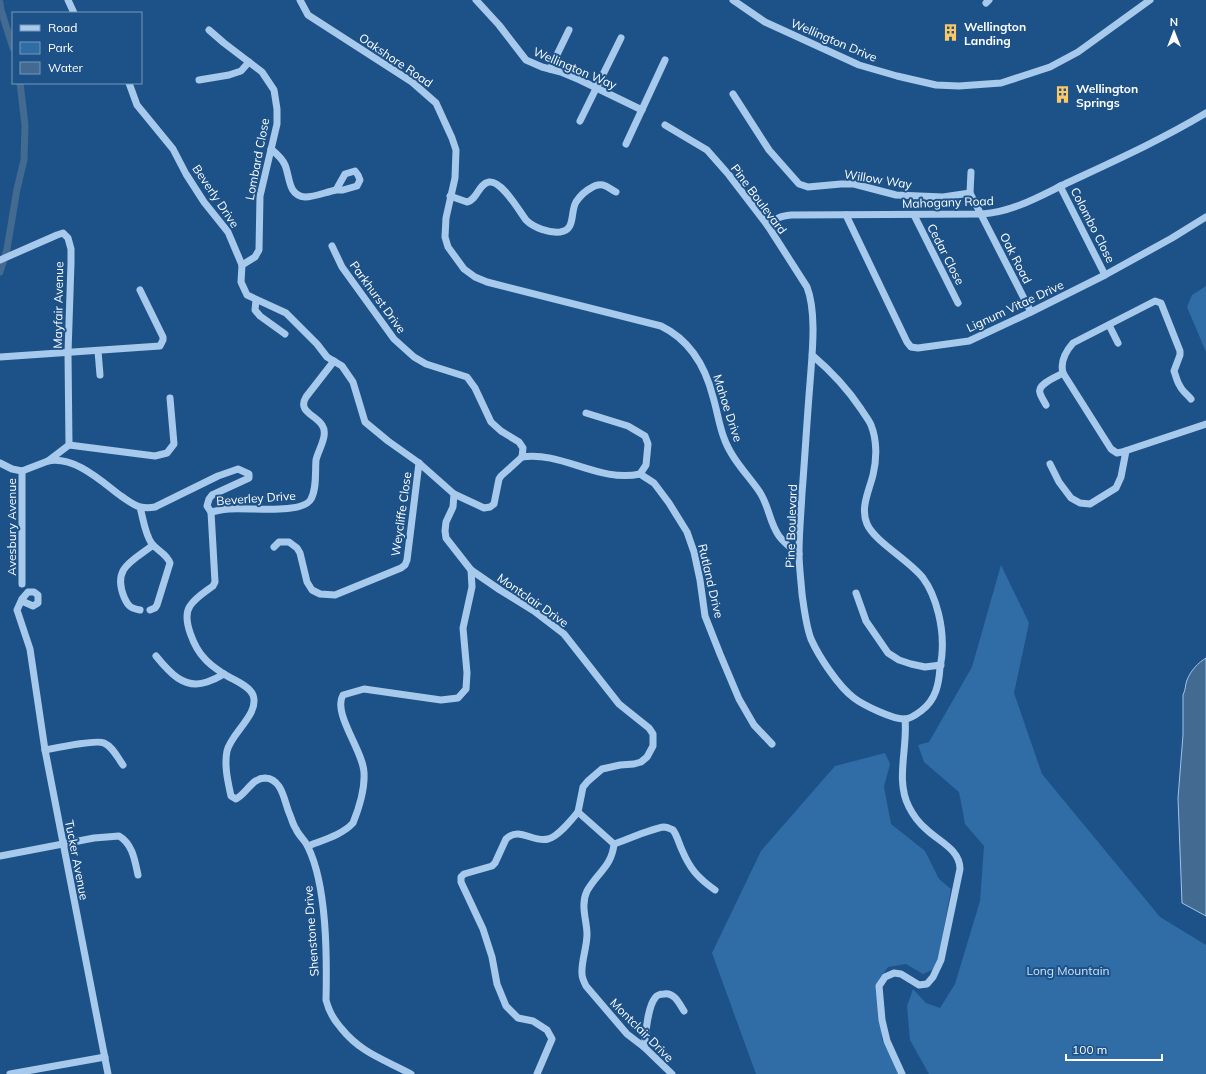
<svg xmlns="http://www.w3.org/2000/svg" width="1206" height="1074" viewBox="0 0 1206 1074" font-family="Mulish,sans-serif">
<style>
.green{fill:#306ca6}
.water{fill:#436a91;stroke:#9ac5ed}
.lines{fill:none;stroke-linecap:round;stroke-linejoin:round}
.canal{stroke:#436a91;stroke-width:7}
.minor{stroke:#a7caec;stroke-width:7}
.labels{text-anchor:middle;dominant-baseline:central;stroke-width:4;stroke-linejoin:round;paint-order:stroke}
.poi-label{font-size:12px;font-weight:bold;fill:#fff;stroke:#1d5289;text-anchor:start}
.street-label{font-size:12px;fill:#fff;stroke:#1d5289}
.park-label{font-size:12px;fill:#cce3f9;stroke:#1d5289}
</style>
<rect width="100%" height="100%" fill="#1d5289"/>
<g class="green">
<path d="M1206,286v66l-19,-45 5,-12z"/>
<path d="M1001,565l28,58 -15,70 28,81 118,143 46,28v129h-277l-19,-34 -3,-34 6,-17 13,14 14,5 15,-24 25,-83 4,-55 -19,-22 -6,-32 -35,-30 -6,-17 11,-3 43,-75z"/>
<path d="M885,753l5,11 -6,23 7,37 34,27 14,28 12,10 -12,66 -5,14 -11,5 -17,-10 -18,3 -9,12 3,61 14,25 3,9h-143l-44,-121 49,-102 74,-85z"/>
</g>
<path class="water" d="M1206,658v258l-24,-13 -4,-105 5,-63v-40c3,-6 2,-10 4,-15 4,-10 11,-17 19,-22z"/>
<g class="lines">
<g class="canal">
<path d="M0,3l1,7 12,38"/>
<path d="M0,272l7,-23 10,-60 7,-29 1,-35 -5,-42"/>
</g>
<g class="minor">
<path d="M68,0l6,13"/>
<path d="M300,0l8,15 104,67 24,21 16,35 4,12 -1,28 -9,40 -1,19 3,10 16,22 11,8 12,5 174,44c29,14 44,39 52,71 4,13 6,28 11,41 7,20 23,36 35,53 10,14 10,31 20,45 5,7 13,13 20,18"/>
<path d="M476,0l23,25 27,35 16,7 19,5 19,8 62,30"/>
<path d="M733,0l32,22 94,43 38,11 39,9 23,1 42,-3 49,-16 28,-15 72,-52"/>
<path d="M986,3l3,-3"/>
<path d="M209,30l15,13 38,29 12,18 3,19v15l-17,72 -1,54 -4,7 -13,8"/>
<path d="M550,69l19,-39"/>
<path d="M199,80l30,-5 12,-4 8,-9"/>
<path d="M129,83l8,22 36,44 13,25 18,28 24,30 14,33 -1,17 6,13 39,18 31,31 10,13 15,9 11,16 12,40 23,19 31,22 35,31 -1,13 -7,15 -1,9 1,7 25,32 29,20 34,21 30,23 55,70 30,24 4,6v12l-6,11 -6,5 -7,2 -14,1 -18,4 -14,12 -5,6 -5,25 36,32c-2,22 -17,29 -27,47 -7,14 0,30 0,43 0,14 -6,27 -5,40 0,4 2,8 4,12l41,48 17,13 28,27"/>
<path d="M733,94l36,56 30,34 9,3 33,-3h13l42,11 47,2 27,-4"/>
<path d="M580,121l41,-83"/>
<path d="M665,125l42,25 22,25 39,51 39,61c10,26 5,68 3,96 -3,36 -5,73 -8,110 -1,20 -3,40 -3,60 0,13 2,27 3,41 2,14 4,32 9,45 8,18 28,48 43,59 9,7 40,22 51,21 5,0 12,-5 16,-8 15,-11 18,-27 19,-44 1,-5 2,-10 2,-14 2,-24 -5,-56 -19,-75 -14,-18 -48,-36 -56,-54 -7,-16 2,-33 6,-49 4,-16 4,-35 -2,-50 -2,-5 -7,-11 -10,-16 -14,-21 -29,-37 -49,-54"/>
<path d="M626,144l39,-84"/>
<path d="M271,149c6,5 11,9 14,16 5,12 3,31 20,32 10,0 21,-5 31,-7l9,-16 10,-3 3,4 2,5 -3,6 -14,4h-7"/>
<path d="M971,172l-1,21 61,119"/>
<path d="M1060,186l45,89"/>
<path d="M450,196l17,6c11,-3 11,-18 22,-20 13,-2 30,29 37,38 8,8 23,13 34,12 16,-2 10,-20 16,-30 4,-6 9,-11 15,-14 4,-3 7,-4 12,-3 5,1 8,5 13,7"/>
<path d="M846,215l61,127 4,5 7,1 51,-7 62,-29 74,-37 67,-37 34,-21"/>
<path d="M914,215l44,88"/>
<path d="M768,226c7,-8 13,-10 23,-11l191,-1c31,-2 58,-18 85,-31 47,-22 94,-43 139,-70"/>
<path d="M332,246l10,21 52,72 20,18 12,7 41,13 8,11 16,34 10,9 18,11 4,6 -1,9 -21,19 -2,3 -5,25 -4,3 -6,1 -30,-14"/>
<path d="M0,260l57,-25 6,-2 5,5 3,11v14l-3,90 1,92"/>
<path d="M256,300l-1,10 5,6 25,18"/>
<path d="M1109,325l9,18"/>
<path d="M98,351l2,24"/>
<path d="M0,357l160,-11 3,-6v-3l-23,-47"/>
<path d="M1191,399c-4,-5 -9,-8 -11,-13 -3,-4 -4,-10 -6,-15l6,-16v-4l-19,-48 -6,-2 -82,42c-7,8 -13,19 -10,30l48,76 6,4 5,-1 84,-28"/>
<path d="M1046,405c-2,-4 -5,-8 -6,-12 -3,-9 16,-16 23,-20"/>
<path d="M586,413l42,13 17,10 3,8 -2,21 -6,9"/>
<path d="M522,457c40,-6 77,26 118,17l14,9 15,20 18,29 7,20 6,28 5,36 15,38 19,45 15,26 18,19"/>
<path d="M48,461c27,-5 53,20 73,35 6,4 12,9 19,11 5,1 10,1 15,0l63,-31 20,-7 11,5v4l-37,17 -3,4 -2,7 4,6c6,-1 12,-3 18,-3 17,-2 74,6 82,-10 6,-11 4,-27 5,-39 2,-10 13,-25 6,-35 -6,-10 -25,-13 -16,-28l28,-36"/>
<path d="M0,463l12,6 10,2 26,-10 21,-16 86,11 12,-3 7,-9 -4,-46"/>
<path d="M1050,464l9,18 12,16 9,5 10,1 26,-16 5,-11 5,-26"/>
<path d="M140,507c3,11 5,28 12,37 6,7 15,10 18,19l-13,42 -2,3 -5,2"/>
<path d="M211,512l4,70 -2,4c-8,6 -18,12 -23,20 -9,13 5,43 15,53 5,6 13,11 19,15 9,6 25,11 29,21 7,19 -22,38 -26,56 -3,15 1,31 4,45l5,3c11,-6 16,-21 29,-21 18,1 19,24 25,37 2,5 3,10 6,14 3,7 9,11 12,18 19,39 19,109 18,153 3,12 7,19 15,28 20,25 42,31 70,46"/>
<path d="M274,547l5,-5h10l8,6 3,5 7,29 5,8 8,4 15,1 66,-27 4,-3 2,-5 12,-97"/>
<path d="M22,584v-113"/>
<path d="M856,593l10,28 22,32 11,7 12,4 14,3 16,-2"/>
<path d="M22,599l2,3 9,4 5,-3v-8l-4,-3h-6l-6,7 -5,11 13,39 15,101 63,324"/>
<path d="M140,610c-10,-2 -12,-4 -16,-13 -12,-30 9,-36 29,-52"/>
<path d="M156,656c13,16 28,34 51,26 6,-2 12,-5 17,-8"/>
<path d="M45,750c11,-2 51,-11 59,-7 9,4 13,14 19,22"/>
<path d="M614,844c12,-4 39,-16 50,-17 3,0 7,2 9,3 4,5 6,14 9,20 8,19 16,28 33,40"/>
<path d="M308,846c15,-6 34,-11 45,-23 6,-15 12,-34 11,-50 0,-21 -32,-60 -21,-78l21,-6 77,11 17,-2 8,-9 1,-16 -4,-45 9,-41 -1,-17"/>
<path d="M0,856l94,-18 25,-2c14,8 16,26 19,39"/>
<path d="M644,1047c2,-13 3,-39 11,-49 2,-3 6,-4 9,-4 10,-2 15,9 20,17"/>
<path d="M10,1074l95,-17"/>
<path d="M537,1074l15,-35 -5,-9 -14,-9 -15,-3 -12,-12 -9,-22 -5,-27 -9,-28 -22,-47v-5l3,-3 28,-8 3,-3 11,-24c13,-13 27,4 42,0 10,-2 23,-19 30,-27"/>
<path d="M902,1074l-15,-33 -5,-21 -3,-34 6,-9 9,-4 7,1 18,11 8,-1 6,-7 8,-17 19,-91c0,-20 -22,-28 -34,-40 -7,-6 -13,-14 -17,-22 -14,-27 -1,-59 -4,-88"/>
</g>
</g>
<defs>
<symbol id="building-bare" viewBox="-9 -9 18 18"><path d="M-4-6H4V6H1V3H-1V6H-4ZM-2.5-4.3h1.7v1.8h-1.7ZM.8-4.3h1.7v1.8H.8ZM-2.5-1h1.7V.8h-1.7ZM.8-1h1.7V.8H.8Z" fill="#fcc865" stroke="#1d5289" stroke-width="2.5" paint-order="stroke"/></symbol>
</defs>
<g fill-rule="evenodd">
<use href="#building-bare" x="938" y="20" width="25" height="25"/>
<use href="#building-bare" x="1050" y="82" width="25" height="25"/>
</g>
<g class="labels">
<g class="poi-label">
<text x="964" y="26">Wellington<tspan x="964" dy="14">Landing</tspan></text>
<text x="1076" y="88">Wellington<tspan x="1076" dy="14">Springs</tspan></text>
</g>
<g class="street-label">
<text transform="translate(834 40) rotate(23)">Wellington Drive</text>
<text transform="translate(396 60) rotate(34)">Oakshore Road</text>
<text transform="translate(575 68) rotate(23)">Wellington Way</text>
<text transform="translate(257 159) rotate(-79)">Lombard Close</text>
<text transform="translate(878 179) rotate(9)">Willow Way</text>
<text transform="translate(216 196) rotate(56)">Beverly Drive</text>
<text transform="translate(759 199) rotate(53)">Pine Boulevard</text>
<text transform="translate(948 202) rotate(-2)">Mahogany Road</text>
<text transform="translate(1093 225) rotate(63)">Colombo Close</text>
<text transform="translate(946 254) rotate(63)">Cedar Close</text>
<text transform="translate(1016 258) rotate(63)">Oak Road</text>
<text transform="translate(378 297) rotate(54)">Parkhurst Drive</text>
<text transform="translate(58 305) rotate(-89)">Mayfair Avenue</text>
<text transform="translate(1015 306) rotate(-25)">Lignum Vitae Drive</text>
<text transform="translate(728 408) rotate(72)">Mahoe Drive</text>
<text transform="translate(256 498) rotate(-4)">Beverley Drive</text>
<text transform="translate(401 514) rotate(-82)">Weycliffe Close</text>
<text transform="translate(791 526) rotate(-88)">Pine Boulevard</text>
<text transform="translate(11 527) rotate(-90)">Avesbury Avenue</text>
<text transform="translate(711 581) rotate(77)">Rutland Drive</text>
<text transform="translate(533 600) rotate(35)">Montclair Drive</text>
<text transform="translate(77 860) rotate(79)">Tucker Avenue</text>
<text transform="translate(311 931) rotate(-94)">Shenstone Drive</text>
<text transform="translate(642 1030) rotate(45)">Montclair Drive</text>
</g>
<g class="park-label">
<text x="1068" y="970">Long Mountain</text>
</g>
</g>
<rect x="12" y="12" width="130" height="72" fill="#1d5289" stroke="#7797b8"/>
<rect x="20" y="25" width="20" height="6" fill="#a7caec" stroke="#7797b8"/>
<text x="48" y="32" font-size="12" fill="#ffffff">Road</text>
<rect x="20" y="42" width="20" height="12" fill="#306ca6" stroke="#7797b8"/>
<text x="48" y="52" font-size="12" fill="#ffffff">Park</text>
<rect x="20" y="62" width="20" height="12" fill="#436a91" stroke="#7797b8"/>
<text x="48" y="72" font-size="12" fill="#ffffff">Water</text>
<g transform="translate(1174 32)" stroke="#1d5289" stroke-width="3" paint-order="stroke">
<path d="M0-3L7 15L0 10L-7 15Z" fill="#ffffff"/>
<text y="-6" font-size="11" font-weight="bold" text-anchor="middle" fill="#ffffff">N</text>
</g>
<path d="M1066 1054v6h96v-6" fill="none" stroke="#ffffff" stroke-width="2"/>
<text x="1072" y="1054" font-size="12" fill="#ffffff" stroke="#1d5289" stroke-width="3" paint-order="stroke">100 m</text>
</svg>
